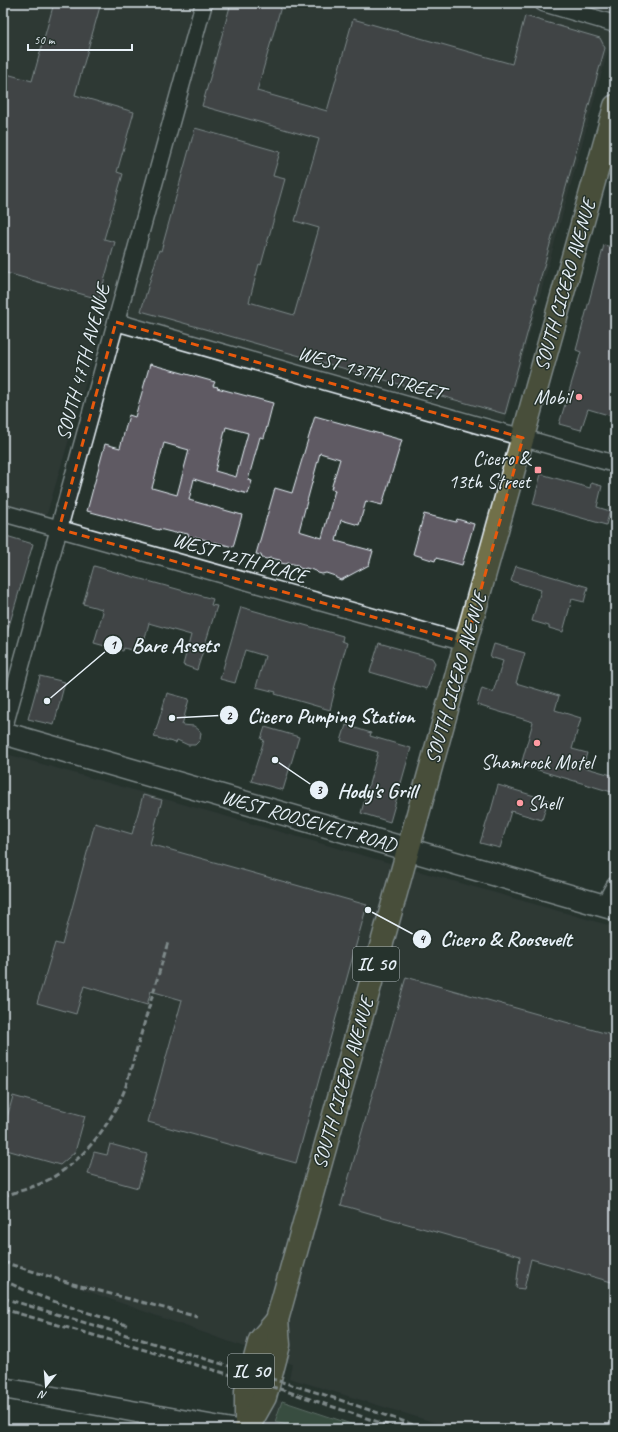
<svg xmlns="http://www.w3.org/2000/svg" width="618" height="1432" viewBox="0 0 618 1432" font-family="Caveat,sans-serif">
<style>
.built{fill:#373f3e}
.green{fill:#4f6e58;stroke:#9cb0a8}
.building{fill:#5f5a64;stroke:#e8f1f8;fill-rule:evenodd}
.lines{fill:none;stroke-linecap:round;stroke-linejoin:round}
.minor-casing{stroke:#e8f1f8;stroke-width:19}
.tertiary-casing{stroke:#e8f1f8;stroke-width:23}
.secondary-casing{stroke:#e8f1f8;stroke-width:25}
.primary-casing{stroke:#e8f1f8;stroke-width:25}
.minor{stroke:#26332d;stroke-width:16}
.tertiary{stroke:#26332d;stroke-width:20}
.secondary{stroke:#26332d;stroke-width:22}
.primary{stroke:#71704a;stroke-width:22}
.rail{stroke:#e8f1f8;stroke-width:3;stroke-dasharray:6 3;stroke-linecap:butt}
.marked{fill:none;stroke:#e8590c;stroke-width:3;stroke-dasharray:8 5;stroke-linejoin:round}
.poi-dot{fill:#ff9aa2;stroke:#26332d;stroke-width:1.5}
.labels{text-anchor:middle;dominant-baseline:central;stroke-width:3;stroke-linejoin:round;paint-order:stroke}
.shield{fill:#26332d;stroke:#aeb8bb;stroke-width:1}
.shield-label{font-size:19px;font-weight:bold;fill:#e8f1f8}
.street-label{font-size:20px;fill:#e8f1f8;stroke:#26332d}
.poi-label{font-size:20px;fill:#e8f1f8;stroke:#26332d;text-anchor:end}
.leader{fill:none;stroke:#e8f1f8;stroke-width:1.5}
.callout-dot{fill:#e8f1f8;stroke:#26332d;stroke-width:1.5}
.mark-label{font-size:12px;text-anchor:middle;font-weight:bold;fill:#111}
.callout-label{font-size:21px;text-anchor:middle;font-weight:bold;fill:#e8f1f8;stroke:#26332d;stroke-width:3;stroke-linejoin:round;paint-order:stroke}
</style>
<rect width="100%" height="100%" fill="#26332d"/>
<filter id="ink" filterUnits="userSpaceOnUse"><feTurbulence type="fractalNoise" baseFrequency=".025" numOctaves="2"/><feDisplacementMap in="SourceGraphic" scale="8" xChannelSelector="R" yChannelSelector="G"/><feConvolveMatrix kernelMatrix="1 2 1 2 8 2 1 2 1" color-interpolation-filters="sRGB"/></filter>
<g filter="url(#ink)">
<g class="built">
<path d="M3,3h612v22l-110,397 -398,-111 -61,206 -43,-13z"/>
<path d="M3,753l612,174v502h-159l-167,-51 3,-14 -289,-103z"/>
<path d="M270,1397l12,4 -7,21 27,7h-40z"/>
</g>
<path class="green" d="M282,1401l84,28h-64l-27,-7z"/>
<g class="building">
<path d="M54,3h47l-26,92 59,17 -17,60 6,2 -19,65 11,3 -16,57 -96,-27v-199l29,8z"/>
<path d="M231,3h51l-25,88 70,20 26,-92 159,45 13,-48 75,22 5,10 -70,250h2l-32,116 -364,-103 18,-61 2,1 34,-123 85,24 -7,24 12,3 -24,86 -2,-1 -10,38 45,13 25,-87 -24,-7 24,-82 -117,-33z"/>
<path d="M604,245l11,3v169l-27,-8 -7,21 -22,-6 22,-72 -5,-2z"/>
<path d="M150,364l65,18 -2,4 5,1 -1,1 56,15 -9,35 -4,-1 -12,43 4,1 -4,13 -35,-10v1l-19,-6 -5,21 53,15 -9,32 -19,-5 -2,2 -4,-2 -2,-2 -10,-3 -2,1 -5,-1 -1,-3 -10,-2 -3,1 -16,-4v1l-72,-19 18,-67 15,4 9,-33 6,2zM226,427l22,6 -12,44 -21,-6zM164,443l25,7 -12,45 -25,-7z"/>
<path d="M315,416l87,24 -20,65 -16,-4 -7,24 -18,-5 -5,21 37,10 -4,14 -28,15 -5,-2 -1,-2 -9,-3 -4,1 -4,-1 -2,-2 -10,-3 -2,1 -5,-1 -1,-3 -10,-2 -2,1 -5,-1 -1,-3 -10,-2 -3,1 -5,-1 -1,-3 -5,-1 19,-66 17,5zM320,453l20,6 -9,30 4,1 -13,48 -23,-7z"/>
<path d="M541,474l49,14 1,-5 11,3 -5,21 13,4 -4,14 -73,-21z"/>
<path d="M424,514l32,8 1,-3 17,5 -12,41 -26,-7 -1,3 -22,-7z"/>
<path d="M3,535l30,9 -27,92 -3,-1z"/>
<path d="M94,566l119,33 -2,6 6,1 -20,64 -14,-5 8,-30 -39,-11 -3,-1 -8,30 -17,-5 -1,3 -29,-8 9,-31 -2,-1 1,-2 -19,-5z"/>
<path d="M516,566l72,21 -4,15 -12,-3 -9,33 -14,-4v-2l-17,-5 9,-31 -30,-9z"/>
<path d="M241,607l102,29 -1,5 5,2 -14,50 1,1 -4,16 -55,-16 1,-2 -20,-5 9,-31 -20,-6 -10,33 -15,-4z"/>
<path d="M379,643l53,15 3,5 -8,26 -57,-17z"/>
<path d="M494,644l31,9 -9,30 43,13 -4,14 26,8 -9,31 15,4 -4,14 32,9v17l-94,-28 12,-43 -56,-17 5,-17 11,4 10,-31 -13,-4z"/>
<path d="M40,676l25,6 -11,43 -26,-6z"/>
<path d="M167,693l22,6 -7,26 12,1 5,4 2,3 -1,7 -5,5h-7l-11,-5 -1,3 -22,-6z"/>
<path d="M346,725l25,8 -1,3 41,12 -21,74 -29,-9 17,-61 -37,-11z"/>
<path d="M265,727l34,10 -16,53 -32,-9 13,-41 -3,-1z"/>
<path d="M498,785l50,15 -6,20 -31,-9 -11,37 -20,-5 9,-29h1z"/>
<path d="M143,795l19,5 -12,44 217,61 -71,258 -148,-41 34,-122 -31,-9 -4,14 -63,-19 -8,28 -39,-11 18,-60 7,2 33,-122 37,11z"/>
<path d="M406,977l209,59v247l-84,-24 -7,30 -8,-1 4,-32 -179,-51z"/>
<path d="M13,1096l72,20 -10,36 -15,13 -57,-16v-17z"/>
<path d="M110,1144l37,10 -9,34 -50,-14 6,-22 13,3z"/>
</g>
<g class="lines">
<defs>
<g id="minor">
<path d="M543,3l72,21"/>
<path d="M116,322l499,142"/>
<path d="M3,513l463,130"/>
<path d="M3,731l201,-728"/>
<path d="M604,905l11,-20"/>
</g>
<path id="tertiary" d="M3,1388l229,41"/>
<path id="secondary" d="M3,733l612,176"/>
<g id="primary">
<path d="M246,1429v-38l14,-51 17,-20"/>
<path d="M247,1429l18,-32 14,-52 -2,-25 338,-1214"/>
</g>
</defs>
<use href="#minor" class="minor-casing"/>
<use href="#tertiary" class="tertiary-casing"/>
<use href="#secondary" class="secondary-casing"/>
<use href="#primary" class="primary-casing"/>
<use href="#minor" class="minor"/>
<use href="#tertiary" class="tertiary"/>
<use href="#secondary" class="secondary"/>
<use href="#primary" class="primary"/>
<g class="rail">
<path d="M3,1196c14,-4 28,-8 41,-14 37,-18 66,-56 81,-93l43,-147"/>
<path d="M3,1262l70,22 125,33"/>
<path d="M3,1280c40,20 84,32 126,46"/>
<path d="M3,1298l319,96 104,35"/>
<path d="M3,1309l280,81 116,39"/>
</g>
</g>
</g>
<path d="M0 0H618V1432H0ZM116,322l407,116 -57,205 -407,-114z" fill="#26332d" fill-opacity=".55" fill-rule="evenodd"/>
<path class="marked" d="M116,322l407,116 -57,205 -407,-114z"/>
<g class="poi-dot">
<circle cx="579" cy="397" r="4"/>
<rect x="534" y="466" width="8" height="8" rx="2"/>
<circle cx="537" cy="743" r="4"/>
<circle cx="520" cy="803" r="4"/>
</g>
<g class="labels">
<g class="shield">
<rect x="353" y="947" width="46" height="34" rx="3"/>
<rect x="228" y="1354" width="46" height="34" rx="3"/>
</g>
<g class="shield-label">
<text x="376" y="964">IL 50</text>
<text x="251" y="1371">IL 50</text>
</g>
<g class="street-label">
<text transform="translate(565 285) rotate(-74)">SOUTH CICERO AVENUE</text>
<text transform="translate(83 362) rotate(-75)">SOUTH 47TH AVENUE</text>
<text transform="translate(371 373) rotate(16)">WEST 13TH STREET</text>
<text transform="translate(240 558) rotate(16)">WEST 12TH PLACE</text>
<text transform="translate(456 678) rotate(-74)">SOUTH CICERO AVENUE</text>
<text transform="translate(309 821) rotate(16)">WEST ROOSEVELT ROAD</text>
<text transform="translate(343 1083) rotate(-74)">SOUTH CICERO AVENUE</text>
</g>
<g class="poi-label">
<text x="571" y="397">Mobil</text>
<text x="530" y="458">Cicero &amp;<tspan x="530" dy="23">13th Street</tspan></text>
<text x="537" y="762" text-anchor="middle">Shamrock Motel</text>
<text x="528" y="803" text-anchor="start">Shell</text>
</g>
</g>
<path class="leader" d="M47 701L113 645M172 718L229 715M275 760L319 790M368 910L422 939"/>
<g class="callout-dot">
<circle cx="47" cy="701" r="4"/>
<circle cx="172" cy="718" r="4"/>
<circle cx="275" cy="760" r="4"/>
<circle cx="368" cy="910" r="4"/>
<circle cx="113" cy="645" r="10"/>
<circle cx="229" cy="715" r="10"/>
<circle cx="319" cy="790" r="10"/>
<circle cx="422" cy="939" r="10"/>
</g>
<g class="mark-label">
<text x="113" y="649">1</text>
<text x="229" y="720">2</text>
<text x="319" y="794">3</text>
<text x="422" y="943">4</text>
</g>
<g class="callout-label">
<text x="175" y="652">Bare Assets</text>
<text x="331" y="723">Cicero Pumping Station</text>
<text x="377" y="798">Hody's Grill</text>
<text x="506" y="946">Cicero &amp; Roosevelt</text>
</g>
<rect width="618" height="1432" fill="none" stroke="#26332d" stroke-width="16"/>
<rect x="8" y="8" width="602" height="1416" fill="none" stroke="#e8f1f8" stroke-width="1.5" filter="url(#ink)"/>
<g transform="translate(46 1386) rotate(197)" stroke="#26332d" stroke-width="3" paint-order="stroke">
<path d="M0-3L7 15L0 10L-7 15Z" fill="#e8f1f8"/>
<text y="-6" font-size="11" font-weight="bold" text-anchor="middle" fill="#e8f1f8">N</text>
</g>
<path d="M28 44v6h104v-6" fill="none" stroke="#e8f1f8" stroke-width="2"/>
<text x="34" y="44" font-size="12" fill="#e8f1f8" stroke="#26332d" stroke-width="3" paint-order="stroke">50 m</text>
</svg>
